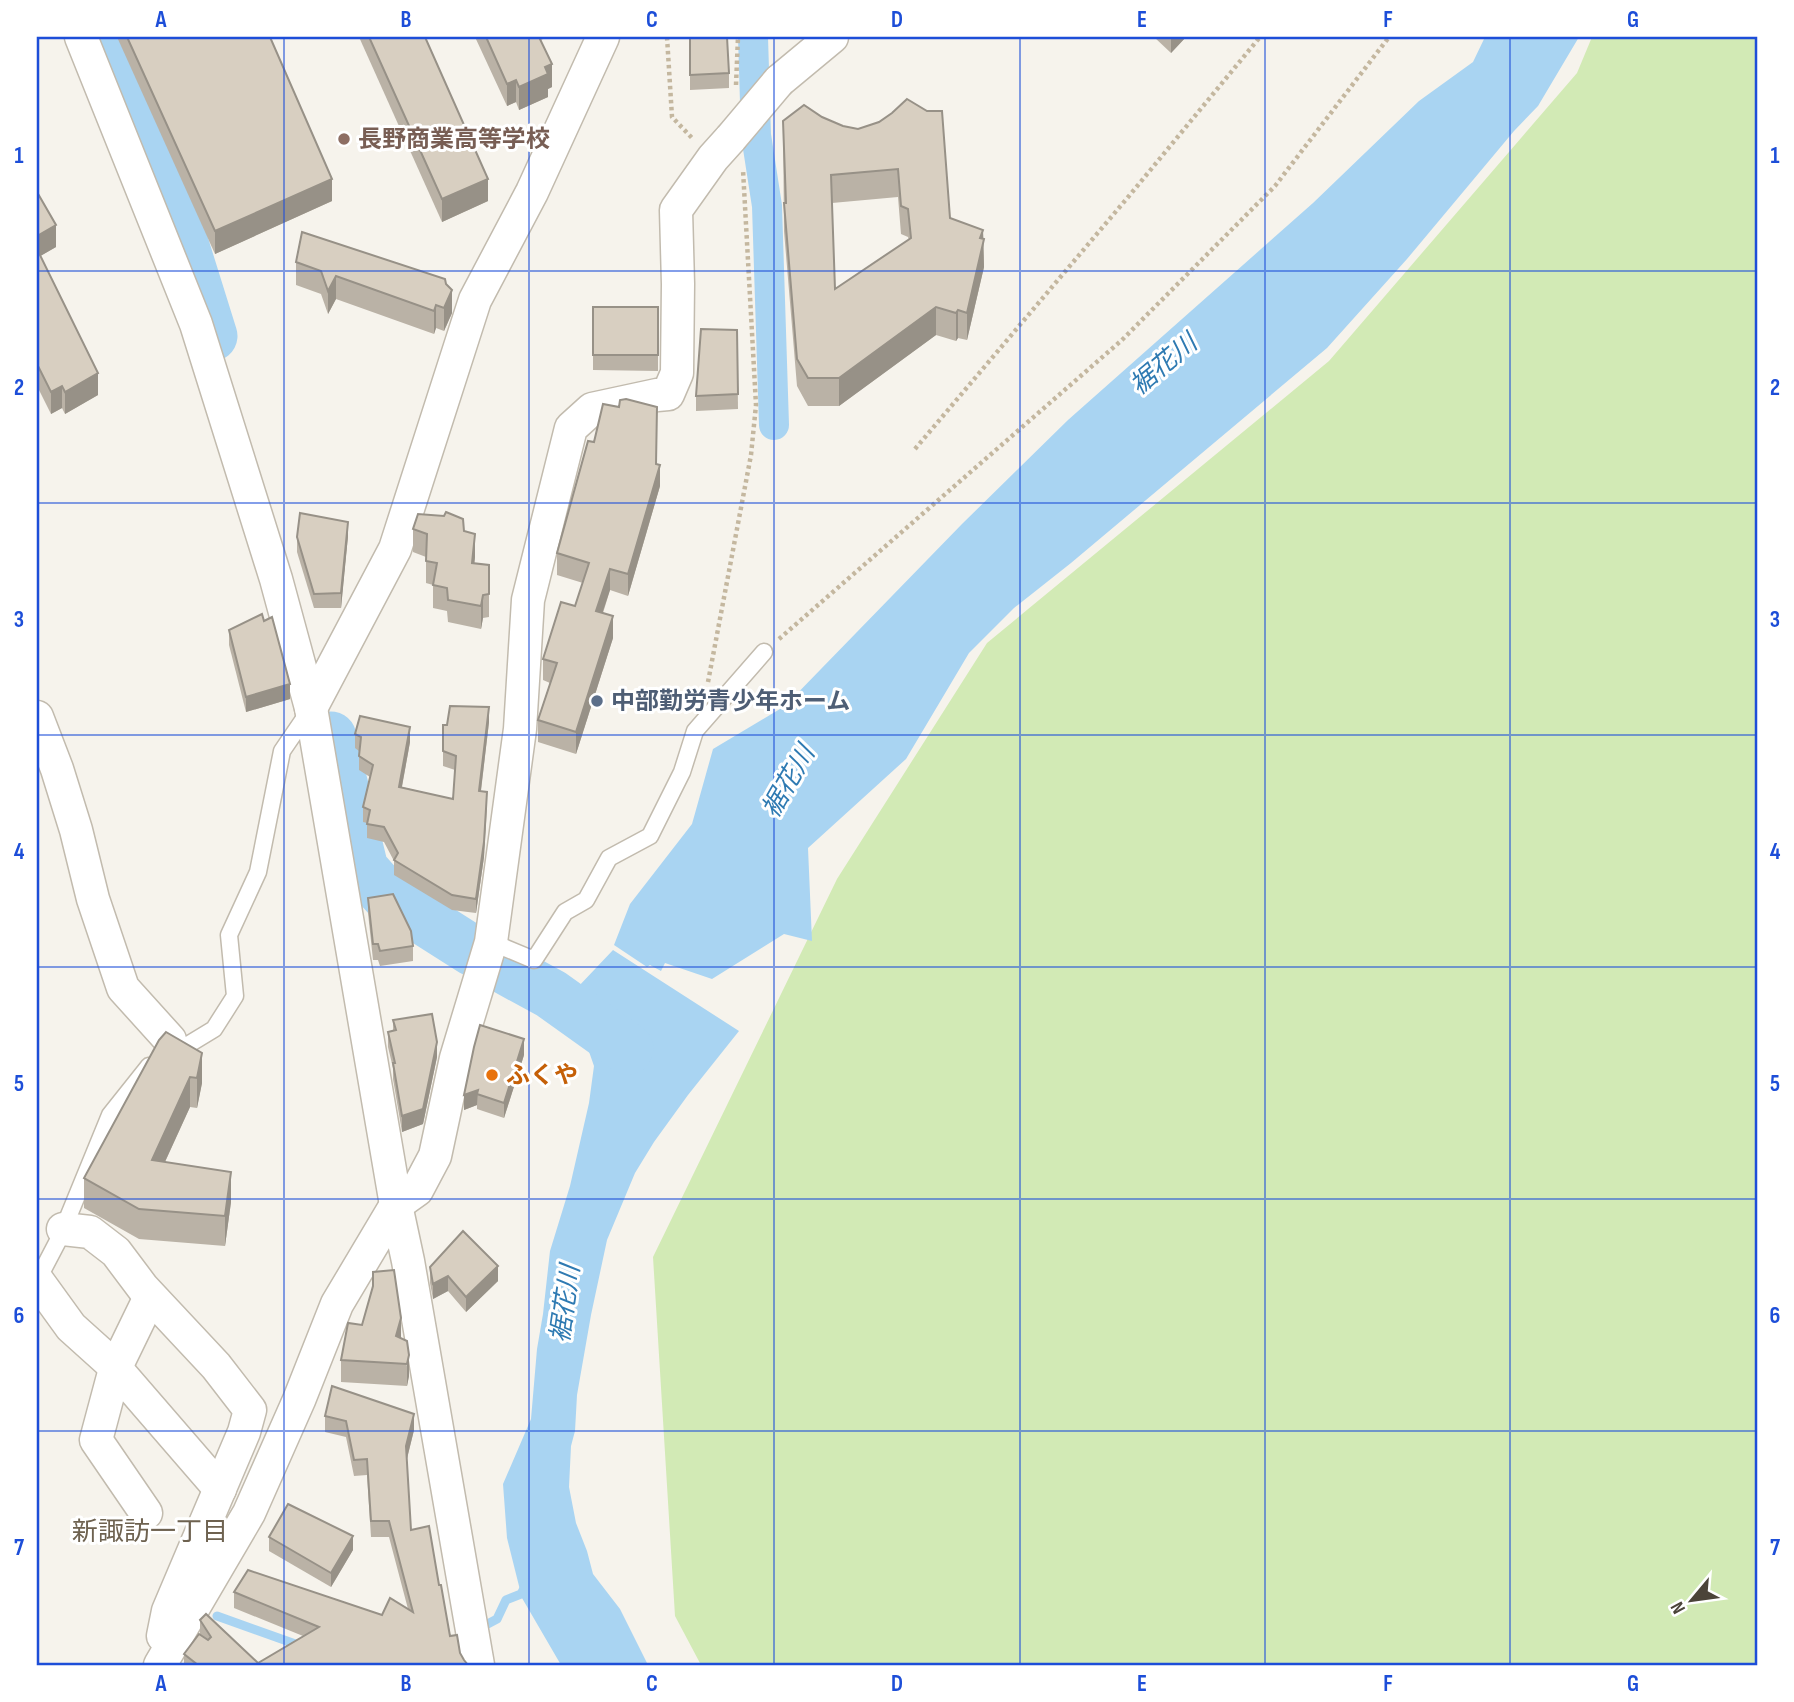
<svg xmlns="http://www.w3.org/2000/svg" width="1794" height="1702" viewBox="0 0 1794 1702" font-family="'Sofia Sans Condensed','Noto Sans JP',sans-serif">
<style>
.green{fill:#d2eab5}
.water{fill:#a9d4f2}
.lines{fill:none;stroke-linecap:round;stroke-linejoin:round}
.stream{stroke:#a9d4f2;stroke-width:9}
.canal{stroke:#a9d4f2;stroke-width:30}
.river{stroke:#a9d4f2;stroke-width:51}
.service-casing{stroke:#c2bbae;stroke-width:19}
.minor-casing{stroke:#c2bbae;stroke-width:35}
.path{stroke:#c4b79f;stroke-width:4.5;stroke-dasharray:3.5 3.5;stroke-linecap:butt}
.service{stroke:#fff;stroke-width:16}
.minor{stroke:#fff;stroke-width:32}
.minor-bridge-casing{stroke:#c2bbae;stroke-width:35;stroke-linecap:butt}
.minor-bridge{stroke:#fff;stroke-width:32}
.wall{fill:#bab2a6;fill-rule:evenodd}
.shaded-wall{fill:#979187}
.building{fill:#d8cfc1;stroke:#979187;stroke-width:2;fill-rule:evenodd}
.grid{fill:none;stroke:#1d4ed8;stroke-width:2;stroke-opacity:0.55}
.education-dot{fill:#8d6e63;stroke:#fff;stroke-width:2.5}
.service-dot{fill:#5c6f8a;stroke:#fff;stroke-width:2.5}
.food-dot{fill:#e8710a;stroke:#fff;stroke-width:2.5}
.labels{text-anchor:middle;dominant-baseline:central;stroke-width:6;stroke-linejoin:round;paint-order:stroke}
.education-label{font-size:24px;font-weight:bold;fill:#785e54;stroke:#fff;text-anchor:start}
.service-label{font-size:24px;font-weight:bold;fill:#4e5e75;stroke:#fff;text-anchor:start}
.food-label{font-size:24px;font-weight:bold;fill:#c56008;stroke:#fff;text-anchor:start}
.water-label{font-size:26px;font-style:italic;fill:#2e7ab2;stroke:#fff}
.neighbourhood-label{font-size:26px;fill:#6e6250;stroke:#fff}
.neatline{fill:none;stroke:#1d4ed8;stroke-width:2.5}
.grid-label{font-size:23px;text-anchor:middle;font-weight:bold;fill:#1d4ed8}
</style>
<rect width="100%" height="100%" fill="#f6f3ec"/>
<path class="green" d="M1592,37h165v1628h-1056l-26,-49 -22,-359 184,-378 150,-236 342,-282 248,-288z"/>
<g class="water">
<path d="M1485,37h94l-41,69 -24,25 -107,128 -80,89 -256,215 -57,45 -45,45 -63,106 -98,89 4,93 -28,-7 -72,45 -47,-16 -4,8 -11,-6 -3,2 -33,-22 16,-41 62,-80 21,-75 72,-43 177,-182 106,-104 245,-217 106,-102 54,-39z"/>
<path d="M613,950l126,81 -51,64 -34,47 -19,31 -28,67 -16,75 -14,80 -2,36 -4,15 -2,41 7,36 11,28 6,23 27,35 28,56h-87l-39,-67 -15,-60 -4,-54 28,-65 6,-70 6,-35 7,-63 20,-65 19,-83 5,-37 -8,-23 -15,-23 6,-32z"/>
</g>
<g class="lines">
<g class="stream">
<path d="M217,1616l84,30"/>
<path d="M480,1628l17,-9 9,-19 15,-6 6,-11"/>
</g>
<path class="canal" d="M753,37l3,98 11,71 7,219"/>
<g class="river">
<path d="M100,37l82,203 30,96"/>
<path d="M331,737l32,132 25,28 85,54"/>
<path d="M498,965l53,29 77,55"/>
</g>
<defs>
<g id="service">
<path d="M491,942l43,18 31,-48 21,-12 23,-42 41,-22 32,-64 13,-41 69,-79"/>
<path d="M170,1040l16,6 28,-17 21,-33 -6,-61 29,-63 24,-121 28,-41"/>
<path d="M37,1281l23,-44 50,-122 39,-49"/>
</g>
<g id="minor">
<path d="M81,37l115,287 80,255 35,129 85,497 12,56 70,404"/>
<path d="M779,81l53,-44"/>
<path d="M311,708l84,-159 80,-249 57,-108 71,-155"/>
<path d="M37,717l20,52 19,61 17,69 30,89 47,52"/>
<path d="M63,1229l27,3 26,20 27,36 73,78 34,44 -6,22 -76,179 -5,25"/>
<path d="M37,1280l34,47 40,36 109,126"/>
<path d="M146,1513l-50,-73 19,-71 35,-72"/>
<path d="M160,1665l89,-152 50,-113 38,-96 59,-99 21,-15 18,-34 21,-98 35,-116 29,-213 8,-129 43,-172 21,-19 65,-14 11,-1 9,-21 1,-89 -2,-74 37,-52 18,-20"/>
</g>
</defs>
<use href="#service" class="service-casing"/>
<use href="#minor" class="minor-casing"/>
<g class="path">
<path d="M667,37l5,80 21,22"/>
<path d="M736,85l2,-48"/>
<path d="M915,449l214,-253 131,-159"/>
<path d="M779,639l343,-299 153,-154 114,-149"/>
<path d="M708,682l43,-227 5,-50 -13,-235"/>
</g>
<use href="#service" class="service"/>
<use href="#minor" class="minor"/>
<defs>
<path id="minor-bridge" d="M731,138l48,-57"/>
</defs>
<use href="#minor-bridge" class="minor-bridge-casing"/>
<use href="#minor-bridge" class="minor-bridge"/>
</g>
<g class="wall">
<path d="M117,37h153l62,164 -117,53z"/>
<path d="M359,37h66l63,164 -46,21z"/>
<path d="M475,37h72l-6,3 11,47 -4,2v8l-29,13 -3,-8 -9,4z"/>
<path d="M690,37l39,36v15l-39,2z"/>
<path d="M1154,37h32l-15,16z"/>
<path d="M822,117l21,9 15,3 92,89 33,12 1,37 -17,73 -9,-2 -2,3 -20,-6 -97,71h-31l-11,-20 -13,-155 -1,-110zM898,197l3,37 7,3 1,3 -74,49 -3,-86z"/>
<path d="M37,192l19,55 -16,9 58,139 -33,19 -3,-6 -11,6 -14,-28z"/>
<path d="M302,232l150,81 -8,18 -8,-3 -2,6 -98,-35 -8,15 -7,-20 -25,-9v-23z"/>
<path d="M593,307h65v64l-65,-1z"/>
<path d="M737,330l1,79 -42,2v-15z"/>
<path d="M657,464l3,22 -32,110 -18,-6 -7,23 10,25 -37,116 -38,-12v-22l12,-37 -7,-3v-21l32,-53 8,-23 -26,-8v-22z"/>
<path d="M413,529l51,2 11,26 -1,7 15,1v52l-6,1 -2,11 -33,-7 -1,-11 -14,-3v-23l-7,-2v-26l-13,-5z"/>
<path d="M348,536l-7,72h-27l-17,-56v-15z"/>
<path d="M264,621l26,78 -44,13 -17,-67v-15z"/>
<path d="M489,722l-8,69 6,16 -3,50 -8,56 -24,-3 -58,-35v-14l-10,-19 -17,-4v-15l-4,-1v-15l7,-30 -11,-7v-19l-4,-3v-14l55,8 -8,45 51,12 2,-29 -12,-4v-41z"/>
<path d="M368,898l45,48v15l-33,5 -2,-6h-5l-5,-47z"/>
<path d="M393,1020l44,37 -14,67 -21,8 -9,-53v-11l-5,-21v-15l5,-1z"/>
<path d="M159,1040l43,43 -5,25 -7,-1 -25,55 66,40 -6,44 -86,-7 -55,-31v-30z"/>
<path d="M524,1055l-20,63 -27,-9v-4l-13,5v-15z"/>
<path d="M430,1267l68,14 -32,31 -18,-21 -15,8 -3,-16z"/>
<path d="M373,1272l28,66 8,38 -2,10 -66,-4v-22l21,-35 11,-37z"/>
<path d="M325,1416l89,14 -7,29 4,71 28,55 11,51 14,24 4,5h-284v-11l16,-20v-14l58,43 45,-27 -69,-28v-16l148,23 26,-6 -19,-72h-18l-4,-62 -13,1 -8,-39 -21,-5z"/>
<path d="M269,1537l84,13 -22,37 -62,-36z"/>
</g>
<g class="shaded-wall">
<path d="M1171,37h15l-15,16z"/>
<path d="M552,64v23l-4,2v8l-29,13v-23l26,-20z"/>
<path d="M516,80v22l-9,4v-22z"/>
<path d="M332,179v22l-117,53v-23z"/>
<path d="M488,179v22l-46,21v-23z"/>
<path d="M56,225v22l-19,11v-22z"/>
<path d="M983,230l1,37 -17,73v-27l13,-75z"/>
<path d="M336,276v23l-8,15v-23z"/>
<path d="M452,290v23l-8,18v-23z"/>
<path d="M436,305v23l-2,6v-23z"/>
<path d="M936,307v28l-97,71v-28z"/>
<path d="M958,310v28l-2,3v-28z"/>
<path d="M98,373v22l-33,19v-22z"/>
<path d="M62,386v22l-11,6v-22z"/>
<path d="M660,465v21l-32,110v-22z"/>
<path d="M348,522v14l-7,72v-15z"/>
<path d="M475,534v23l-3,29v-23z"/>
<path d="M610,569v21l-14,42v-21z"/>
<path d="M483,595v23l-2,11v-23z"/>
<path d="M613,616v22l-37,116v-22z"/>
<path d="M290,684v15l-44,13v-15z"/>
<path d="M489,707v15l-10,84v-15z"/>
<path d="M410,727v15l-11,60v-15z"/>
<path d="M487,792l-3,65 -8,56v-14z"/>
<path d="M524,1039v16l-20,63v-15z"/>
<path d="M437,1042v15l-14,67 -21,8v-16z"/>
<path d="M202,1053v30l-5,25v-30z"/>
<path d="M190,1077v30l-38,83v-30z"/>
<path d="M478,1090l-1,15 -13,5v-15z"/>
<path d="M231,1172v30l-6,44v-30z"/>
<path d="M498,1266v15l-32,31v-15z"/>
<path d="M448,1276v15l-15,8v-15z"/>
<path d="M401,1318v22l-5,-4z"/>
<path d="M409,1355v21l-2,10v-22z"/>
<path d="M414,1414v16l-8,32v-16z"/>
<path d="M353,1536v14l-22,37v-14z"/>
</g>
<g class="building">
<path d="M127,37h143l62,142 -117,52z"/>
<path d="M369,37h56l63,142 -46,20z"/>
<path d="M486,37h53l13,27 -7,3 3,7 -29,13 -3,-7 -9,4z"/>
<path d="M690,37h37l2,36 -39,2z"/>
<path d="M907,99l20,12h15l8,107 33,12 -3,8 4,1 -17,74 -9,-3 -2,3 -20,-6 -97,71h-31l-11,-19 -13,-156h2l-3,-82 21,-16 18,12 21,9 15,3 21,-7 13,-9zM898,169l3,37 7,3 3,29 -76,51 -4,-114z"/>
<path d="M37,192l19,33 -19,11z"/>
<path d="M302,232l143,47 1,5 6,6 -8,18 -8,-3 -2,6 -98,-35 -8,15 -7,-20 -25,-9z"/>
<path d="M37,249l61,124 -33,19 -3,-6 -11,6 -14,-28z"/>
<rect x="593" y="307" width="65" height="48"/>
<path d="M701,329l36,1 1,64 -42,2z"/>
<path d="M626,399l31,8 -1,57 4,1 -32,109 -18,-5 -14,42 17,5 -37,116 -38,-12 19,-57 -14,-4 18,-57 14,4 14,-43 -32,-10 31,-112 6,1 9,-38 16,3 1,-7z"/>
<path d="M446,512l17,7 1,12 11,3 -3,29 17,2v29l-6,1 -2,11 -33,-6 -1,-12 -14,-3 4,-22 -11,-2 1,-27 -14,-5 5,-15 26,2z"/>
<path d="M300,513l48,9 -7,71 -27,1 -17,-57z"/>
<path d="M262,614l2,7 8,-4 18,67 -44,13 -17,-67z"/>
<path d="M450,706l39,1 -10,84 8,1 -3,50 -8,57 -24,-4 -58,-35 4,-7 -14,-26 -17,-3 3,-14 -7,-3 10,-42 -14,-9 2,-19 -6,-3 5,-18 50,11 -11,60 54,12 3,-43 -13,-5v-26h4z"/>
<path d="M393,894l18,37 2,15 -33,5 -2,-7h-5l-5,-46z"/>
<path d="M432,1014l5,28 -14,67 -21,7 -9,-53h2l-7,-31 8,-2 -3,-10z"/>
<path d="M480,1025l44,14 -20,64 -27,-9 1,-4 -14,5 10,-48z"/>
<path d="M166,1032l36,21 -5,25 -7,-1 -38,83 79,12 -6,44 -86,-7 -55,-31 75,-138z"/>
<path d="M463,1231l35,35 -32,31 -18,-21 -15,8 -3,-17z"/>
<path d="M394,1270l7,48 -5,18 11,5 2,14 -2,9 -66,-4 7,-37 14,2 11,-39v-14z"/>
<path d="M332,1386l82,28 -8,32 5,84 18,-4 10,59h2l9,51 7,-1 3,18 4,7 4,5h-270l-14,-11 15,-20 9,6 3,-3 -11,-17 6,-6 52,49 61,-36 -85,-35 14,-22 134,45 8,-17 23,14 -24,-91h-18l-4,-62 -13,1 -8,-39 -21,-5z"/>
<path d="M288,1504l65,32 -22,37 -62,-36z"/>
</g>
<path class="grid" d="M284,37v1628M529,37v1628M774,37v1628M1020,37v1628M1265,37v1628M1510,37v1628M37,271h1720M37,503h1720M37,735h1720M37,967h1720M37,1199h1720M37,1431h1720"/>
<circle class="education-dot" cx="344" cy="139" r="7"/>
<circle class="service-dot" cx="597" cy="701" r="7"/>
<circle class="food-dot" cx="492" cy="1075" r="7"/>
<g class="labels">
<g class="education-label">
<text x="358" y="139">長野商業高等学校</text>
</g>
<g class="service-label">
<text x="611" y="701">中部勤労青少年ホーム</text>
</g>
<g class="food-label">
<text x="506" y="1075">ふくや</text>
</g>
<g class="water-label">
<text transform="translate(1164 365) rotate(-40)">裾花川</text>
<text transform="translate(789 782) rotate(-60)">裾花川</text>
<text transform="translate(566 1304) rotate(-82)">裾花川</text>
</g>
<g class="neighbourhood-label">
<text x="150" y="1532">新諏訪一丁目</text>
</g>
</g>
<rect width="1794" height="1702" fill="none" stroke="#ffffff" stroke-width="77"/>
<g transform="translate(1692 1600) rotate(241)" stroke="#ffffff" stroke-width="5" paint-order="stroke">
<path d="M0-5L12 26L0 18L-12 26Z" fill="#4b4439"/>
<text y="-10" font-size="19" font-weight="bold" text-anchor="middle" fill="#4b4439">N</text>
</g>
<rect x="38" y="38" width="1718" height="1626" class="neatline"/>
<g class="grid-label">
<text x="161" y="27">A</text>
<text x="406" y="27">B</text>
<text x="652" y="27">C</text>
<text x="897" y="27">D</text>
<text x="1142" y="27">E</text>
<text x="1388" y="27">F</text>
<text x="1633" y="27">G</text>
<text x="19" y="163">1</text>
<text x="1775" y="163">1</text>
<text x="19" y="395">2</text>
<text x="1775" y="395">2</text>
<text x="19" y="627">3</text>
<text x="1775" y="627">3</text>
<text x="19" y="859">4</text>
<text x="1775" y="859">4</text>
<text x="19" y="1091">5</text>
<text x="1775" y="1091">5</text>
<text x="19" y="1323">6</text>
<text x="1775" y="1323">6</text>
<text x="19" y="1555">7</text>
<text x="1775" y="1555">7</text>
<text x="161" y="1691">A</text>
<text x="406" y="1691">B</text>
<text x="652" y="1691">C</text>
<text x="897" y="1691">D</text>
<text x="1142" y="1691">E</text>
<text x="1388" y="1691">F</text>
<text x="1633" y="1691">G</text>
</g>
</svg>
